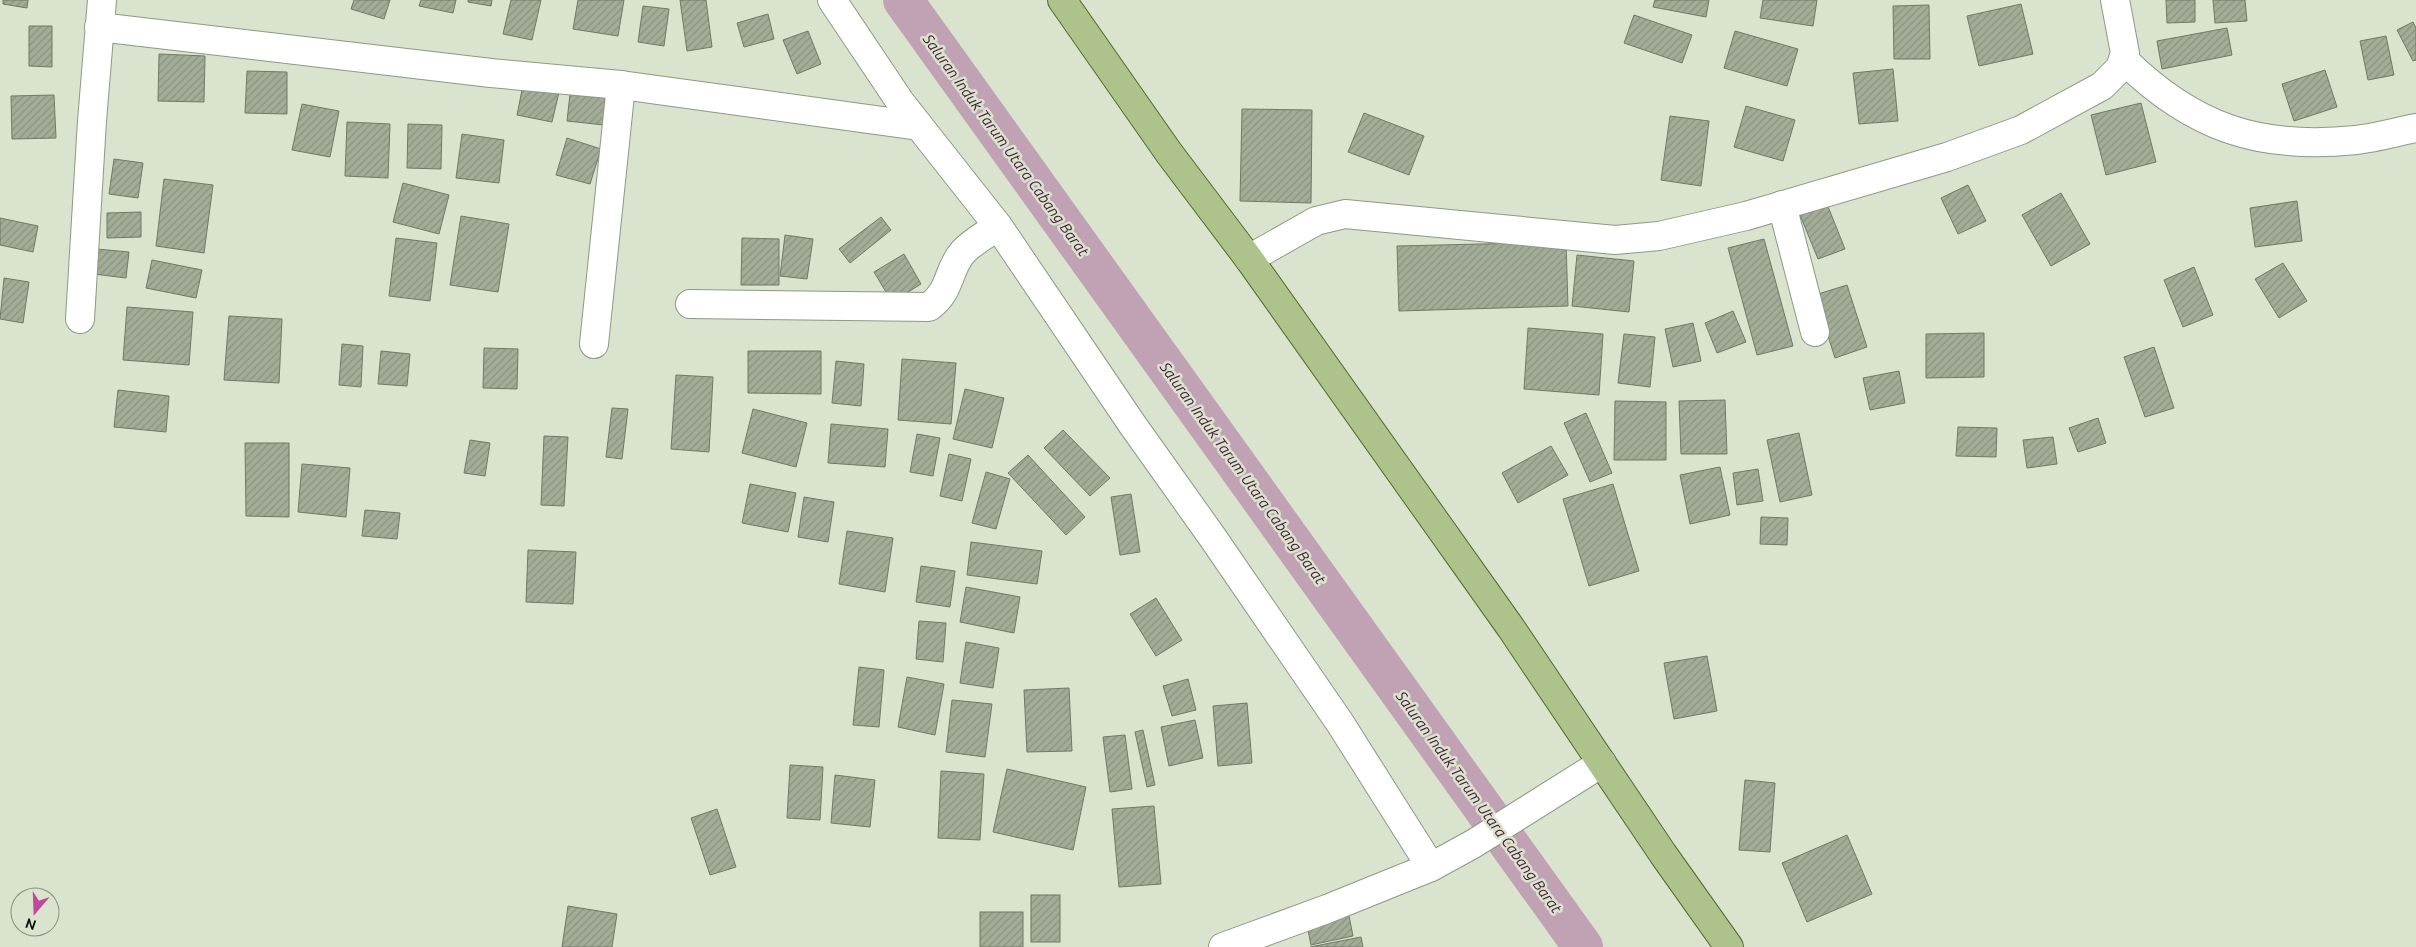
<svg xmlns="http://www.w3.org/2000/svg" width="2416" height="947" viewBox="0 0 2416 947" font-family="Ubuntu,sans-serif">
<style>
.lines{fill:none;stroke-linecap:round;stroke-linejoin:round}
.canal{stroke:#c1a1b4;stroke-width:40}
.building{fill:url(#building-hatch);stroke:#707965}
.street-casing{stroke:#8f9884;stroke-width:30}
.primary-casing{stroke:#53692c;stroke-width:30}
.street{stroke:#fff;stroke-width:28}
.primary{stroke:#aec28c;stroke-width:28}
.labels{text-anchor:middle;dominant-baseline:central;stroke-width:5;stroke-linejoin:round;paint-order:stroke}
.water-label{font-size:15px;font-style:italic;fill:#411734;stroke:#d9e3cd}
</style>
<defs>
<pattern id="building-hatch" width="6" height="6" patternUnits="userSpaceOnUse" patternTransform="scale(1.25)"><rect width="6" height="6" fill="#a2ac97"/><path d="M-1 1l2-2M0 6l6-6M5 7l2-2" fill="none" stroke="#8a9381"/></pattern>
</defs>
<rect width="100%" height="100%" fill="#d9e3cd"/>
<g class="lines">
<path class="canal" d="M903,0l680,947"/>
</g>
<g class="building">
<path d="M3,0h25l-1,8 -24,-4z"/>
<path d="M354,0h36l-6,19 -33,-10z"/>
<path d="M421,0h35l-3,13 -34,-7z"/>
<path d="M468,0h24l-1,6 -23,-4z"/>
<path d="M511,0h30l-9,40 -29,-6z"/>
<path d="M578,0h46l-6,36 -45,-7z"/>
<path d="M680,0h26l6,47 -25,4z"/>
<path d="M1655,0h54l-3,17 -53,-10z"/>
<path d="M1763,0h54l-4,26 -53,-8z"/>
<path d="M2166,0h29v22l-28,1z"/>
<path d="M2213,0h32l2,21 -32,2z"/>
<path d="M2021,4l12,50 -54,12 -12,-50z"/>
<path d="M1929,5l1,54h-36l-1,-53z"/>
<path d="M643,6l26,3 -5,37 -26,-4z"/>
<path d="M768,14l6,25 -30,8 -7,-24z"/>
<path d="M1634,15l58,20 -10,28 -58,-20z"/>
<path d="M2413,22l3,6v32l-3,1 -16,-31z"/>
<path d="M29,26h23v41l-23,-1z"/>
<path d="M2227,28l5,27 -70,14 -5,-28z"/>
<path d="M808,31l13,33 -24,10 -14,-34z"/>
<path d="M1735,31l63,18 -11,37 -63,-18z"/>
<path d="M2386,36l8,39 -26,5 -8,-39z"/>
<path d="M159,54l46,2 -1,46 -46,-1z"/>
<path d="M1893,69l5,52 -39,3 -6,-51z"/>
<path d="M2325,70l12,37 -43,14 -12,-37z"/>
<path d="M247,71l40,1v42l-42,-1z"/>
<path d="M524,80l36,8 -8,34 -35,-7z"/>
<path d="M571,85l36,4 -3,36 -37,-4z"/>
<path d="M54,95l2,43 -44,1 -1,-43z"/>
<path d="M2141,103l15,59 -50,13 -15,-60z"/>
<path d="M302,104l37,7 -9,46 -38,-7z"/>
<path d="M1746,106l49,14 -12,41 -49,-14z"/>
<path d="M1242,109l70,1 -1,93 -71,-2z"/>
<path d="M1364,113l60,23 -15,39 -61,-23z"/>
<path d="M1670,116l39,5 -8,65 -40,-6z"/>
<path d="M347,122l43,2 -2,54 -43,-2z"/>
<path d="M408,124l34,1 -1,44 -34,-1z"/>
<path d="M462,134l42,6 -5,43 -43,-5z"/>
<path d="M567,138l34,11 -11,35 -34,-9z"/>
<path d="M114,159l29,4 -5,35 -29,-4z"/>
<path d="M164,179l49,6 -9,68 -48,-7z"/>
<path d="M403,183l46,12 -10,39 -46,-12z"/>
<path d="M1968,185l18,36 -28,13 -17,-36z"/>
<path d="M2061,193l29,51 -39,22 -29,-51z"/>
<path d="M1825,199l20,50 -27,10 -20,-49z"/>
<path d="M2297,201l5,40 -47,6 -5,-39z"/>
<path d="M141,212v25l-34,1v-25z"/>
<path d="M461,216l48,8 -11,68 -48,-7z"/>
<path d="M881,217l10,13 -41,33 -11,-14z"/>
<path d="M0,218l38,8 -5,26 -33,-7z"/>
<path d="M785,235l28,4 -6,40 -27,-3z"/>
<path d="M396,238l41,5 -7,58 -41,-5z"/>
<path d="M742,238l37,1v46h-38z"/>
<path d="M1764,239l29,107 -36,9 -29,-107z"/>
<path d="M1566,242l2,64 -169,5 -2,-65z"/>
<path d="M97,249l32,3 -3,26 -32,-4z"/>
<path d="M904,254l17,30 -29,18 -18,-30z"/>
<path d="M1577,255l57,6 -5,51 -57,-6z"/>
<path d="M152,260l50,10 -6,28 -50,-10z"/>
<path d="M2283,263l24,38 -28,17 -24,-39z"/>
<path d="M2194,267l19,48 -30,12 -19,-47z"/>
<path d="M4,278l25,4 -6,41 -23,-4z"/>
<path d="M1847,285l20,62 -32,11 -20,-63z"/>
<path d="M127,307l66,5 -4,53 -66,-5z"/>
<path d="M1733,311l13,31 -29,11 -12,-30z"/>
<path d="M229,316l53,3 -3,64 -55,-3z"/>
<path d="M1693,323l8,38 -28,6 -8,-38z"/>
<path d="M1528,328l75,6 -4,61 -75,-6z"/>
<path d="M1984,333v44l-58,1v-44z"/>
<path d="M1624,334l31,3 -5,50 -32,-4z"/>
<path d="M342,344l21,2 -2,41 -22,-2z"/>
<path d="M2154,347l20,61 -29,9 -21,-60z"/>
<path d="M484,348l34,1 -1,40 -34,-1z"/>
<path d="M381,351l29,3 -3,32 -29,-2z"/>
<path d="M748,351h73v43l-73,-1z"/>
<path d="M902,359l54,4 -5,61 -53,-4z"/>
<path d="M836,361l28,3 -3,42 -29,-3z"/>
<path d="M1899,371l6,32 -35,7 -7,-32z"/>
<path d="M676,375l37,2 -4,75 -38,-3z"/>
<path d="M965,389l39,9 -12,50 -39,-9z"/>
<path d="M118,390l51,6 -3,36 -52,-5z"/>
<path d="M1725,400l2,54h-46l-2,-53z"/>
<path d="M1615,401l51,1v58h-52z"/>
<path d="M612,408l16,1 -6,50 -16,-2z"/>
<path d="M753,409l54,14 -11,44 -54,-14z"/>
<path d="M1586,413l26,60 -22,9 -26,-59z"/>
<path d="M2098,418l8,25 -28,9 -9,-24z"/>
<path d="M831,424l57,5 -3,38 -57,-4z"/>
<path d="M1958,427l39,1 -1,29 -40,-1z"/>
<path d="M1063,430l47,48 -20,18 -46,-48z"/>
<path d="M1799,433l13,62 -32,7 -13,-62z"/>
<path d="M917,434l23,4 -7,38 -23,-4z"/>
<path d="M544,436l24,1 -4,69 -23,-1z"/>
<path d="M2053,437l4,27 -30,4 -4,-28z"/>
<path d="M470,440l20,3 -5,33 -21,-3z"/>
<path d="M245,443h44v74l-43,-1z"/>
<path d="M1551,446l17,29 -50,28 -16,-30z"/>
<path d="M949,454l22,5 -9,42 -22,-5z"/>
<path d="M1028,455l57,62 -19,18 -58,-62z"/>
<path d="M302,464l48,4 -4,49 -48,-5z"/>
<path d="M1720,467l10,48 -40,9 -10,-49z"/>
<path d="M1758,469l5,32 -26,4 -4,-32z"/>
<path d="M986,472l24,7 -14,50 -24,-6z"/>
<path d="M750,484l46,9 -8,39 -46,-9z"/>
<path d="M1613,484l26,87 -50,15 -26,-87z"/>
<path d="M1131,494l9,58 -20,3 -9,-58z"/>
<path d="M804,497l30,5 -6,40 -30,-5z"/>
<path d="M365,510l35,3 -3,26 -35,-3z"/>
<path d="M1761,517l27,1 -1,27 -27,-1z"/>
<path d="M847,531l46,7 -8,54 -46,-8z"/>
<path d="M971,542l71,9 -5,33 -70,-9z"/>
<path d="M528,550l48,2 -3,52 -47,-2z"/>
<path d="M921,566l34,5 -5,36 -34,-5z"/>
<path d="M966,587l54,10 -6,36 -54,-11z"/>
<path d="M1156,598l26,42 -26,16 -26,-42z"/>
<path d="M919,621l27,2 -3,39 -27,-3z"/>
<path d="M966,642l33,6 -6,40 -33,-5z"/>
<path d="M1707,656l10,55 -43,8 -10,-56z"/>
<path d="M859,667l25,3 -5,57 -26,-2z"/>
<path d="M907,677l37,7 -9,51 -37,-8z"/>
<path d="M1188,679l8,31 -24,6 -9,-30z"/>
<path d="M1069,688l3,63 -45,1 -3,-62z"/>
<path d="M952,700l40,4 -7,53 -39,-5z"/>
<path d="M1247,703l5,60 -34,3 -5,-60z"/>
<path d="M1195,720l8,38 -34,8 -8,-39z"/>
<path d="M1143,730l12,55 -8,2 -12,-55z"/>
<path d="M1125,735l7,54 -22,3 -7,-55z"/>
<path d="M790,765l33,2 -3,53 -33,-2z"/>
<path d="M1007,769l79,18 -13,63 -80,-18z"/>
<path d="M941,771l43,3 -4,66 -42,-2z"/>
<path d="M835,775l40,5 -5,47 -39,-4z"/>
<path d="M1745,780l30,3 -5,69 -31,-2z"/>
<path d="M1154,806l7,78 -42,3 -7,-78z"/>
<path d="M717,809l19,58 -26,8 -19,-57z"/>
<path d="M1847,835l25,59 -65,28 -25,-59z"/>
<rect x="1031" y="895" width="29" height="47"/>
<path d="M568,906l49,8 -5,33h-50z"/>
<path d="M1348,911l5,25 -42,9 -5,-25z"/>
<rect x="980" y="912" width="43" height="35"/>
<path d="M1361,937l2,10h-53z"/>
</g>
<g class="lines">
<defs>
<g id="street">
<path d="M832,0l69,103 97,123 134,198 81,114 127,185 91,144"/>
<path d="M99,27l392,46 130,12 298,41"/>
<path d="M2124,60c69,68 136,90 232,80 20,-2 40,-8 60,-12"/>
<path d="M1782,205l33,127"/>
<path d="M1249,259l67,-38 29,-7 270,26 44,-4 87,-20 201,-59 74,-27 81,-44 18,-18 5,-15 -10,-53"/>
<path d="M690,304l239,3c23,-17 18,-37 34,-55 9,-10 24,-18 35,-26"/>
<path d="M80,319l12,-198 10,-121"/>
<path d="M594,344l27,-259"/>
<path d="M1223,947l104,-38 104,-42 42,-23 129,-81"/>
</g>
<path id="primary" d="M1062,0l107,153 80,106 262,369 152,226 66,93"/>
</defs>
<use href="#street" class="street-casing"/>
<use href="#primary" class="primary-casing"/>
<use href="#street" class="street"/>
<use href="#primary" class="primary"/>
</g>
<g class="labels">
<g class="water-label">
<text transform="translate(1006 145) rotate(54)">Saluran Induk Tarum Utara Cabang Barat</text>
<text transform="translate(1243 473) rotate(54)">Saluran Induk Tarum Utara Cabang Barat</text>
<text transform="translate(1479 802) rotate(54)">Saluran Induk Tarum Utara Cabang Barat</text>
</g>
</g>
<g transform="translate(35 912) rotate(199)"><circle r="24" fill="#d9e3cd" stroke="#888f7f"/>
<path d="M0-4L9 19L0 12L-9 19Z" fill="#c1489c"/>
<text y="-8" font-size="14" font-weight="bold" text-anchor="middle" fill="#0e110a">N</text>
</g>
</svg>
